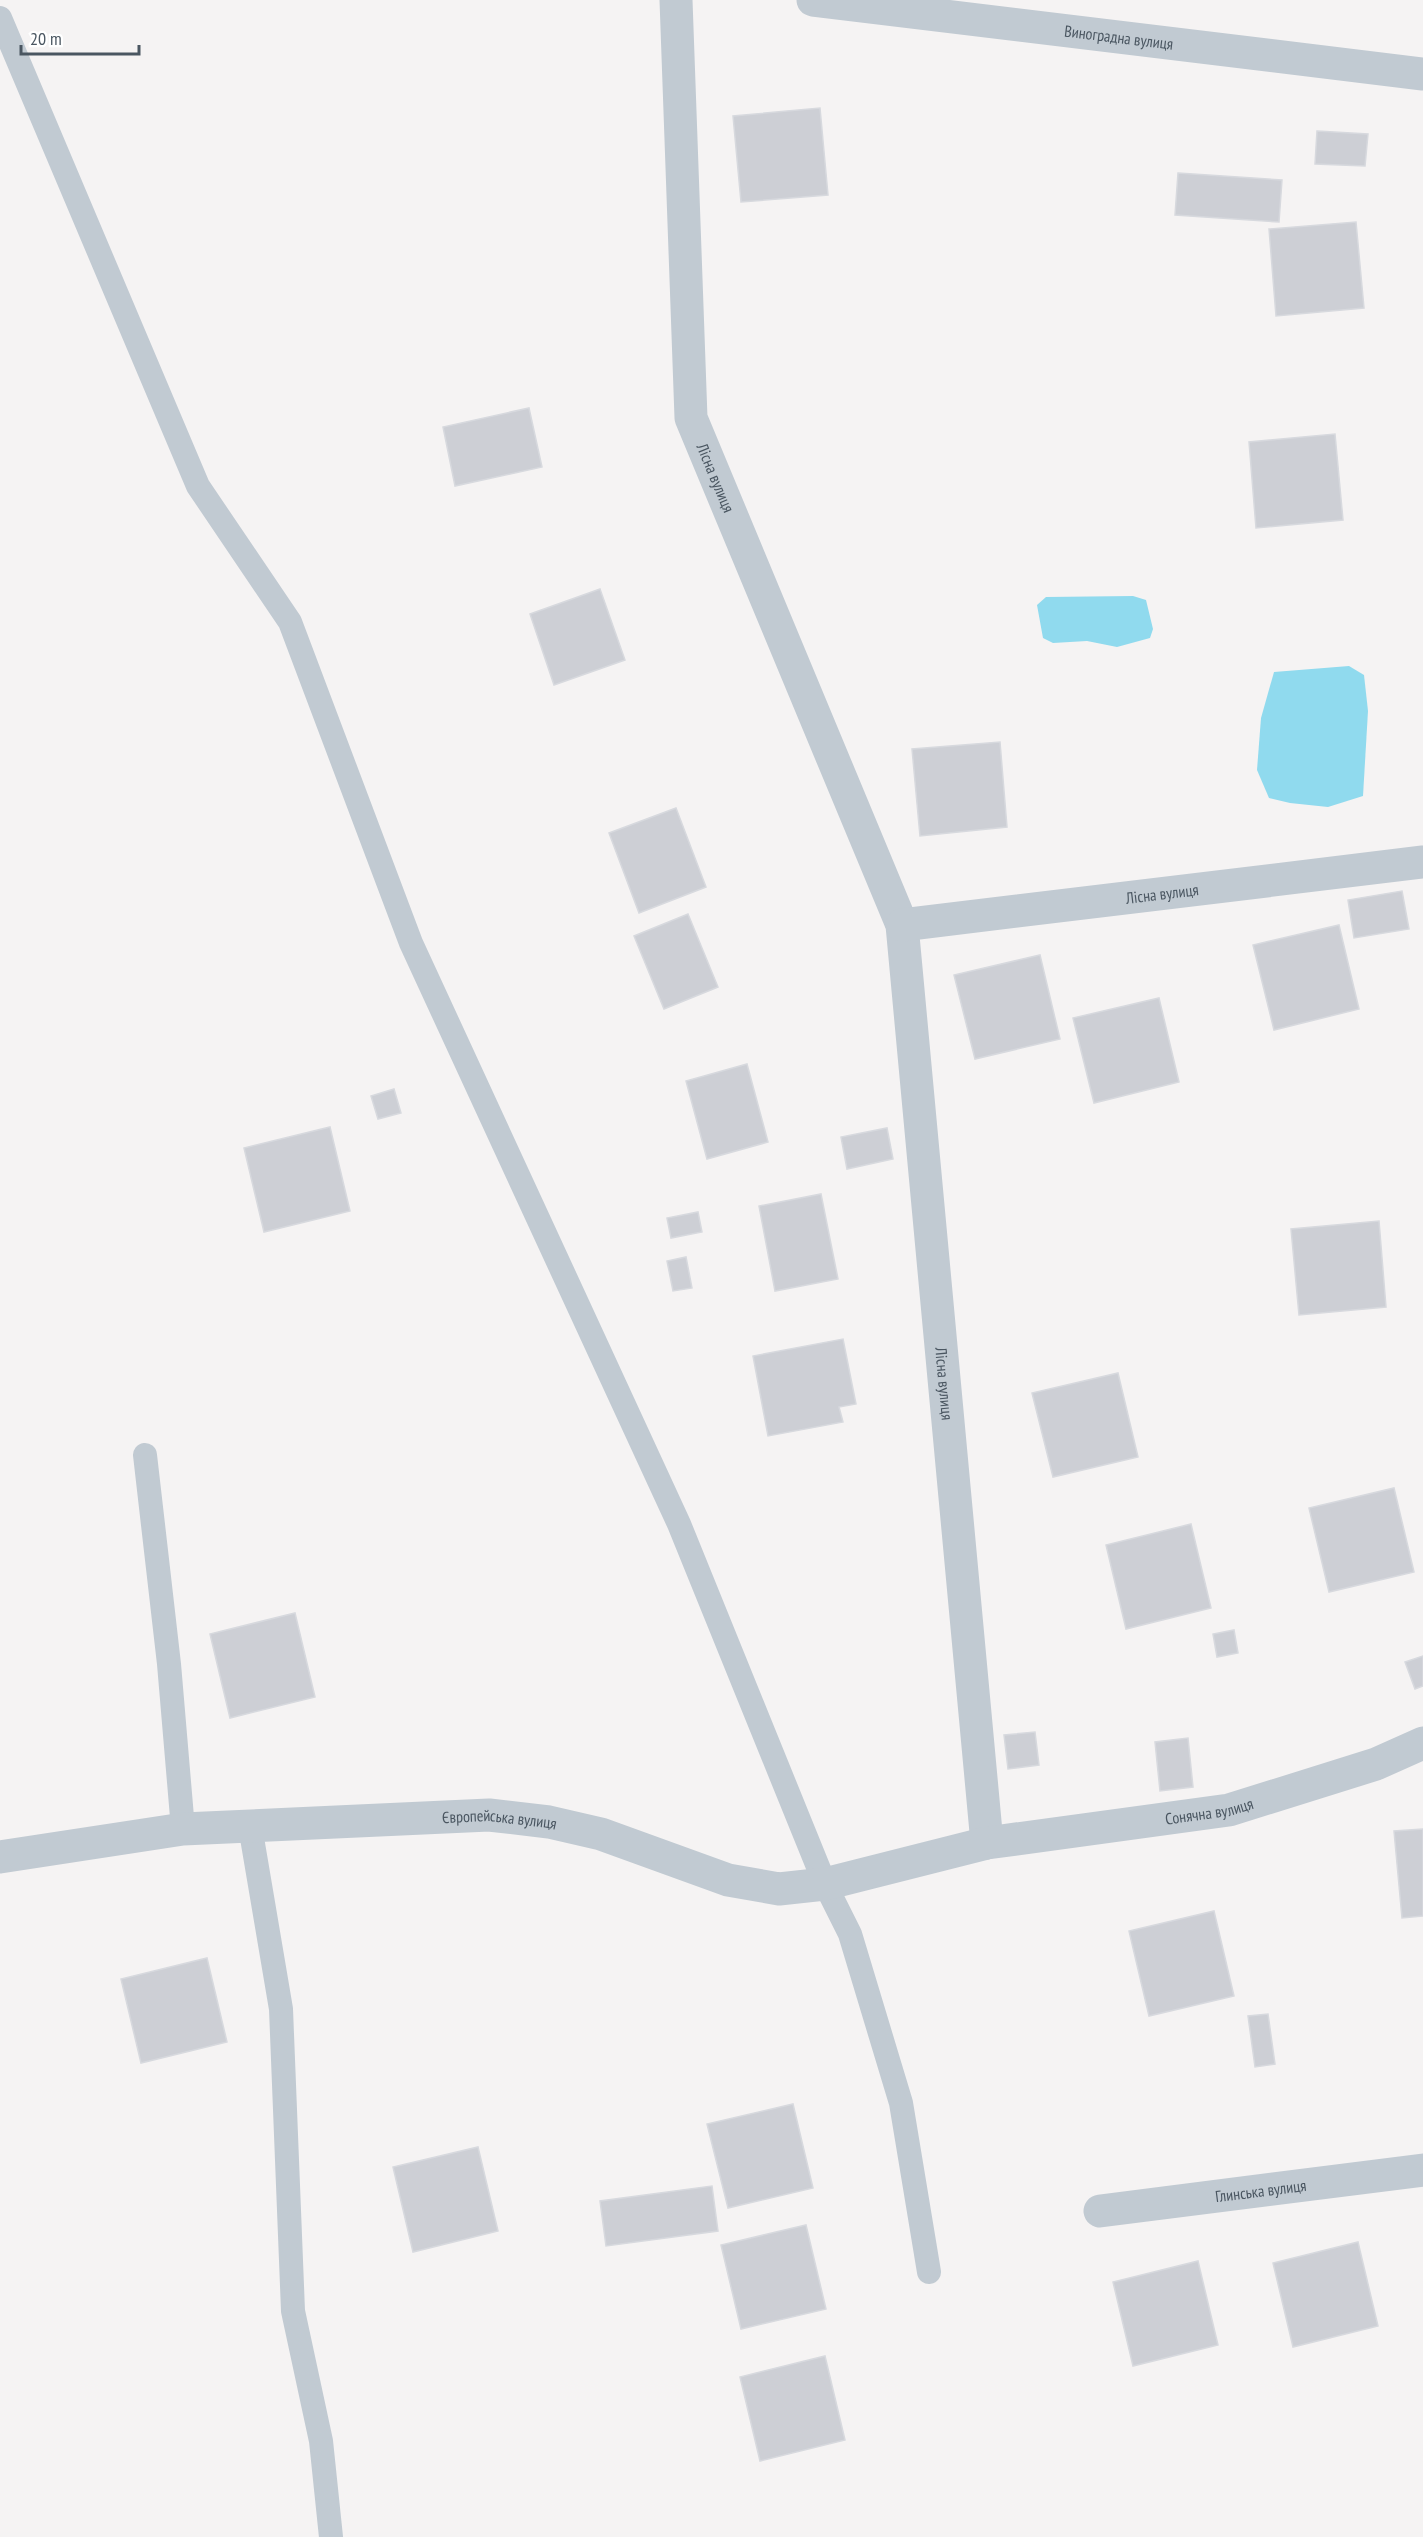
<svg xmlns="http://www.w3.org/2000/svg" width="1423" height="2537" viewBox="0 0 1423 2537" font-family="'PT Sans Narrow',sans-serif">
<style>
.water{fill:#90daee}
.building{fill:#cdcfd5;stroke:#d7d9de;stroke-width:1.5}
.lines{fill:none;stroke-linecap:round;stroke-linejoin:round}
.lane{stroke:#c1cad2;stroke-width:24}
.street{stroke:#c1cad2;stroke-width:33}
.labels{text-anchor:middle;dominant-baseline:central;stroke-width:6;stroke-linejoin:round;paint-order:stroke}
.street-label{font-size:16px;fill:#4a5661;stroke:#fff}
</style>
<rect width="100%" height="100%" fill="#f5f3f3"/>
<g class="water">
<path d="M1133,596l13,4 7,29 -3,9 -33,9 -30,-6 -34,2 -10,-5 -6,-33 9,-8z"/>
<path d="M1349,666l15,9 4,36 -5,85 -35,11 -38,-4 -21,-5 -12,-28 4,-52 13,-46z"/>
</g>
<g class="building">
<path d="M820,108l8,87 -87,7 -8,-86z"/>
<path d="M1317,131l51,3 -3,32 -50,-2z"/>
<path d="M1178,173l104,7 -3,42 -104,-7z"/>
<path d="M1356,222l8,86 -88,8 -7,-87z"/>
<path d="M529,408l13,59 -87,19 -12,-59z"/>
<path d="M1335,434l8,86 -87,8 -7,-86z"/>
<path d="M600,589l25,71 -71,25 -24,-71z"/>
<path d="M1000,742l7,85 -87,9 -8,-87z"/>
<path d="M676,808l30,79 -67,26 -30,-80z"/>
<path d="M1402,891l7,38 -55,9 -6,-38z"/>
<path d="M688,914l30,73 -54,22 -30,-73z"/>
<path d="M1339,925l20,84 -85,21 -21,-85z"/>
<path d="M1040,955l20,84 -85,20 -21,-84z"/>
<path d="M1159,998l20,84 -85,21 -21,-85z"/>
<path d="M747,1064l21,78 -61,17 -21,-78z"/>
<path d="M394,1089l7,24 -23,6 -7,-23z"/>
<path d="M330,1127l20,84 -86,21 -20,-84z"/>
<path d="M887,1128l6,31 -46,10 -6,-32z"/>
<path d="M821,1194l17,85 -63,12 -16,-85z"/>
<path d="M698,1212l4,20 -31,6 -4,-20z"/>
<path d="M1379,1221l7,86 -87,8 -8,-86z"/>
<path d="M686,1257l6,31 -19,3 -6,-30z"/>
<path d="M843,1339l13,65 -17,3 4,15 -75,14 -15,-80z"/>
<path d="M1118,1373l20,84 -85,20 -21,-84z"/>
<path d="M1394,1488l20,84 -85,20 -20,-84z"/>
<path d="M1191,1524l20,84 -85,21 -20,-84z"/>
<path d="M295,1613l20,84 -85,21 -20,-84z"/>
<path d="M1234,1630l4,23 -21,4 -4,-23z"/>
<path d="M1423,1656v30l-8,3 -10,-27z"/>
<path d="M1035,1732l4,33 -31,4 -4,-34z"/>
<path d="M1188,1738l5,49 -33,4 -5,-49z"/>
<path d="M1423,1829v87l-21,2 -8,-87z"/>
<path d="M1214,1911l20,85 -85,20 -20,-85z"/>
<path d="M207,1958l20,84 -86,21 -20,-84z"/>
<path d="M1268,2014l7,50 -20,3 -7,-51z"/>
<path d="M793,2104l20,84 -85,20 -21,-84z"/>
<path d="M478,2147l20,84 -85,21 -20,-85z"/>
<path d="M712,2186l6,45 -112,15 -6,-45z"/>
<path d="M806,2225l20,84 -85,20 -20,-84z"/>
<path d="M1358,2242l20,84 -85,21 -20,-84z"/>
<path d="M1198,2261l20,84 -85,21 -20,-84z"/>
<path d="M825,2356l20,84 -85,21 -20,-84z"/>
</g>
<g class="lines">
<g class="lane">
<path d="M0,18l198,468 92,136 121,321 268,581 146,360 25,50 51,169 28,169"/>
<path d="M145,1455l24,209 14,165"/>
<path d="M250,1826l31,183 12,302 28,130 10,96"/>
</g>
<g class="street">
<path id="s1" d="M676,0l15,418 211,507 85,918"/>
<path id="s2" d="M813,0l610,74"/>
<path id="s3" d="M902,925l521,-63"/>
<path id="s4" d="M0,1857l183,-28 306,-14 60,7 52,12 127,46 51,9 46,-5 162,-41 242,-33 147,-46 47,-21"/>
<path id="s5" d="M1100,2211l323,-41"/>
</g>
</g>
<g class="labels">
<g class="street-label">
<text stroke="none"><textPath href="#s2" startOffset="308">Виноградна вулиця</textPath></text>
<text stroke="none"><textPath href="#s1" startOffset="483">Лісна вулиця</textPath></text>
<text stroke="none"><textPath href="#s3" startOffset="262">Лісна вулиця</textPath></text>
<text stroke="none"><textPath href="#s1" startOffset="1428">Лісна вулиця</textPath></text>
<text stroke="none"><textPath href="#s4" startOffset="1230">Сонячна вулиця</textPath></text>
<text stroke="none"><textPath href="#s4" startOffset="502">Європейська вулиця</textPath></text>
<text stroke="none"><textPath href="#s5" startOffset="162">Глинська вулиця</textPath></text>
</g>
</g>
<path d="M21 45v9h118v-9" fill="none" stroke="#4a5661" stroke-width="3"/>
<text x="30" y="45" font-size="18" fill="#4a5661" stroke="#ffffff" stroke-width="4.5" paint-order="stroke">20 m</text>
</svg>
